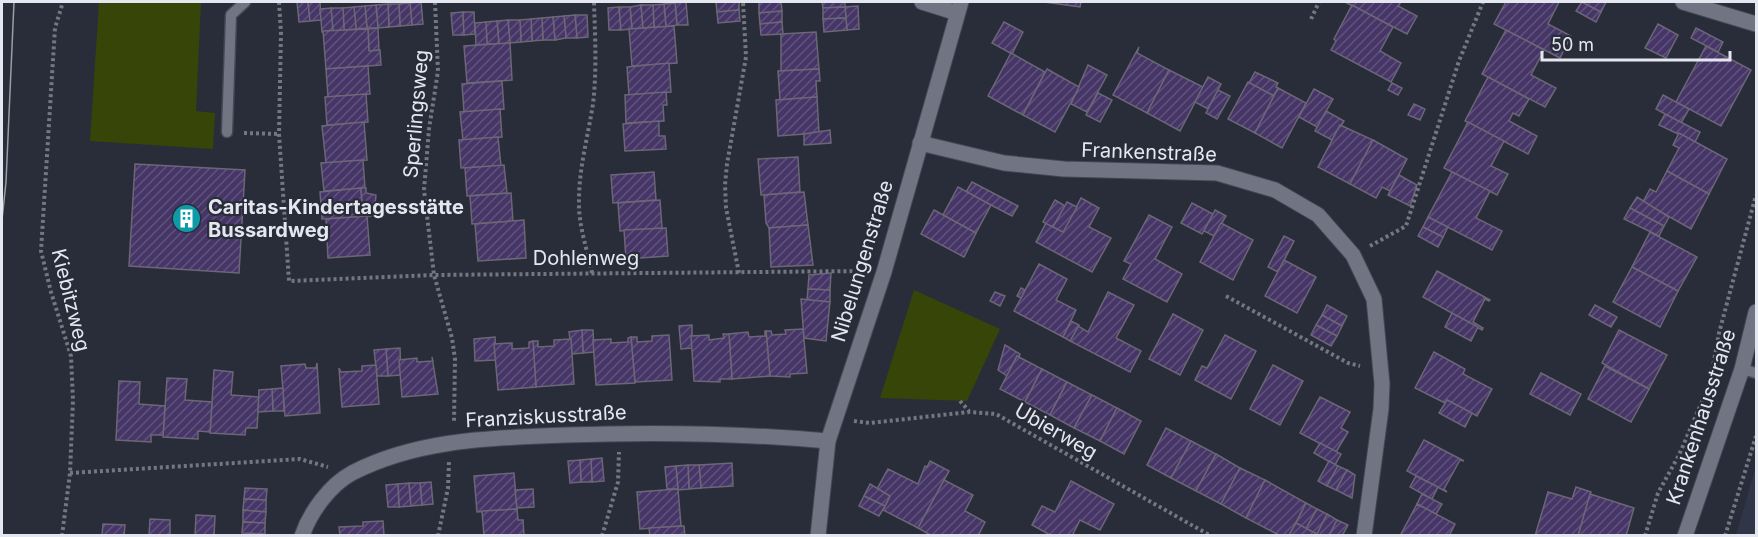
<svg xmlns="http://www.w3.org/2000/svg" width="1758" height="537" viewBox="0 0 1758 537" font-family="Inter,sans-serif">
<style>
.built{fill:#313548}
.green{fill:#374508}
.building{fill:url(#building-hatch);stroke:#6b6776;stroke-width:1.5}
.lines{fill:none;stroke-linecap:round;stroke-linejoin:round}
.service-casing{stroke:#444752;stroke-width:13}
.minor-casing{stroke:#444752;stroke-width:17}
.tertiary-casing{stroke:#444752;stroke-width:17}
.path{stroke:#747682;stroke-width:4;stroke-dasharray:3 3;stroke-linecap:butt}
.service{stroke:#707483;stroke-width:10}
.minor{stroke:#707483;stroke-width:15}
.tertiary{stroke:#707483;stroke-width:15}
.tram{stroke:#9b9da8;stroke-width:1.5}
.labels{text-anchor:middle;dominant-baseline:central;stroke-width:4.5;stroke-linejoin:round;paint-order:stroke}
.street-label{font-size:20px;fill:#e5e7f0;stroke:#292c39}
.poi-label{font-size:20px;font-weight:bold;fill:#e5e7f0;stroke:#292c39;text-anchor:start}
</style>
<defs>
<pattern id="building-hatch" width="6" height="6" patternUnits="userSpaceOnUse" patternTransform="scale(1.5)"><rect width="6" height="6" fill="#463567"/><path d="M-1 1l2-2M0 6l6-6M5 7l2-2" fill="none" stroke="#61527d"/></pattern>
</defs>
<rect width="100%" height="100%" fill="#292c39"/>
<path class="built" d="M1756,466v69h-20z"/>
<g class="green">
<path d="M99,2h102l-5,109 19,2 -2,36 -123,-8z"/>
<path d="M914,290l86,39 -33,72 -87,-3z"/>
</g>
<g class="building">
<path d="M297,2h11l2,19 -11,1z"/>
<path d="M308,2h12l1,18 -11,1z"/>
<path d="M421,2l2,22 -11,1 -2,-22z"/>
<path d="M686,2l2,23h-11l-2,-22z"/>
<path d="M716,2h23v8l-22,2z"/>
<path d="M759,2h22l1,9 -23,2z"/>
<path d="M822,2h23v5l-22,1z"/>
<path d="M1044,2h37l-1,5z"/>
<path d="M1345,2h56l-3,4 19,10 -10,18z"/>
<path d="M1506,2h53l-11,22 23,12 -11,22 -66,-34z"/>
<path d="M1582,2l19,10 -5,10 -20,-11z"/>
<path d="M1582,2h24l-5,10z"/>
<path d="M410,3l2,22 -12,1 -1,-22z"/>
<path d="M675,3l2,22 -11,2 -2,-23z"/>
<path d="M388,4h11l1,22 -11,1z"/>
<path d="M388,4l1,23 -11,1 -2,-23z"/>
<path d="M664,4l2,23h-12l-1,-22z"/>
<path d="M376,5l2,23h-11l-2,-22z"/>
<path d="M641,5l2,23 -11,1 -2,-22z"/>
<path d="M641,5h12l1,22 -11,1z"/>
<path d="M1352,5l41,22 -13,24 21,12 -10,19 -60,-32 5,-9 -2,-2z"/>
<path d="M365,6l2,22 -11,1 -2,-22z"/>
<path d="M858,6l1,23 -12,1 -2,-23z"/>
<path d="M354,7l2,22 -12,1 -1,-22z"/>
<path d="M619,7l2,23h-12l-1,-22z"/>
<path d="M619,7h11l2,22 -11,1z"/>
<path d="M845,7l1,11 -23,1v-11z"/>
<path d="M331,8h12l1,22 -11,1z"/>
<path d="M331,8l2,23 -11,1 -2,-23z"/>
<path d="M739,10l1,11 -22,2 -1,-11z"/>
<path d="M782,11v11l-22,2 -1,-11z"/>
<path d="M463,12l1,23h-11l-2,-22z"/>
<path d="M463,12h11l1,22 -11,1z"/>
<path d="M575,15h12l1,22 -11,1z"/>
<path d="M575,15l2,23h-11l-2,-22z"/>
<path d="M564,16l2,22 -11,2 -2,-23z"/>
<path d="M553,17l2,23h-12l-1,-22z"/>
<path d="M542,18l1,22 -11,1 -1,-22z"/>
<path d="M846,18l1,12 -23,2 -1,-13z"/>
<path d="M531,19l1,22 -11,1 -1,-22z"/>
<path d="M508,20h12l1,22 -11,1z"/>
<path d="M508,20l2,23 -11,1 -2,-23z"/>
<path d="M497,21l2,23h-12l-1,-22z"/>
<path d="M486,22l1,22 -11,1 -1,-22z"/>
<path d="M782,22l1,12 -22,1 -1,-11z"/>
<path d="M1004,22l19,10 -11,22 -20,-11z"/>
<path d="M1658,24l20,11 -12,23 -21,-10z"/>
<path d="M674,26l3,37 -45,3 -3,-37z"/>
<path d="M378,28l1,22 -10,1 -1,-22z"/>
<path d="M1696,28l27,14 -5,10 -27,-14z"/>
<path d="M368,29l1,22 11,-1 1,15 -55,4 -3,-38z"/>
<path d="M1506,30l38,20 -13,25 25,13 -11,19 -63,-33z"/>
<path d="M816,32l3,37 -38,2v-37z"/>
<path d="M510,43l2,37 -45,3 -3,-37z"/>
<path d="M1706,46l45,24 -30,56 -45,-24z"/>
<path d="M1139,47l-2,6 32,17 -22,43 -34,-18z"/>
<path d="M1011,53l34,19 -22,43 -35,-19z"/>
<path d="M669,63l2,29 -42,3 -2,-28z"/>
<path d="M1088,65l19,10 -20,37 -16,-8z"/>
<path d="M368,66l2,28 -42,3 -2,-28z"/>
<path d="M819,69l1,12h-4l1,16 -37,3 -2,-29z"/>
<path d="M1047,69l32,18 -24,45 -32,-17z"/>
<path d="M1169,70l34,17 -23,44 -33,-18z"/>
<path d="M1255,72l23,11 -2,4 2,1 -4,8 -25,-13z"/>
<path d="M1208,77l13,7 -13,25 -13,-7z"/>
<path d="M1488,77l41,22 -10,17 -6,-3 -4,8 28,15 -9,18 -63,-33z"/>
<path d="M502,81l2,28 -40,3 -2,-28z"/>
<path d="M1248,82l26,14 -19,37 -27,-14z"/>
<path d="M1392,83l10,5 -4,7 -10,-5z"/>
<path d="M1278,88l28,15 -24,45 -27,-15z"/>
<path d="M1314,89l19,10 -16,28 -18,-10z"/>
<path d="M1218,90l12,6 -13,23 -11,-6z"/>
<path d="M666,92l1,13h-4l1,16 -38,2 -1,-28z"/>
<path d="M1098,93l14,7 -12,22 -14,-7z"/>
<path d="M366,94l2,28 -41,3 -2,-28z"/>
<path d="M1663,95l26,14 -8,14 -25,-14z"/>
<path d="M817,97l2,36 -41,3 -2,-36z"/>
<path d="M1414,104l11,5 -5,11 -12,-5z"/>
<path d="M500,109l2,28 -39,3 -3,-28z"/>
<path d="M1326,111l18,10 -12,19 -17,-9z"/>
<path d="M1665,114l35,18 -5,10 -36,-17z"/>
<path d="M659,121v15h6l1,13 -41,2 -2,-27z"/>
<path d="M364,122l3,38 -41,3 -4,-37z"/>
<path d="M1468,122l36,19 -13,25 17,8 -11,21 -53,-27z"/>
<path d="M1340,125l33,15 -23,44 -32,-17z"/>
<path d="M830,130l1,13 -27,2v-11z"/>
<path d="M1679,133l48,26 -18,35 -42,-23 12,-23 -6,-3z"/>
<path d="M498,137l3,29 -40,2 -2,-28z"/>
<path d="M1373,140l34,19 -17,32 -8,-4 -6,11 -26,-14z"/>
<path d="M798,157l2,35 -39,3 -3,-36z"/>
<path d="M363,160l2,28 -41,3 -3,-28z"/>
<path d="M135,164l110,6 -6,103 -110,-7z"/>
<path d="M504,165l3,28 -40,3 -2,-28z"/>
<path d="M1667,171l42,23 -18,35 -48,-27 7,-13 6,3z"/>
<path d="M654,172l2,28 -43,3 -2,-28z"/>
<path d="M1452,172l38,19 -14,27 26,13 -10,19 -64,-33z"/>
<path d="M1399,175l18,10 -7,21 -22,-11z"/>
<path d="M972,182l46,24 -6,10 -46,-24z"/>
<path d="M958,187l33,18 -15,28 -33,-18z"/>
<path d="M361,188l2,29 -41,2 -2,-27z"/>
<path d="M361,188h5v5l10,2 -2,21 -11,1z"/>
<path d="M804,192l4,33 -39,3 -3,-5 -2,-28z"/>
<path d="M511,193l2,28 -41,3 -2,-28z"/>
<path d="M1637,197l32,20 -5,9 -34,-18z"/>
<path d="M1081,198l18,10 -10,19 22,11 -19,34 -56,-30 10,-19 17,9z"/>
<path d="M660,200l2,28 -42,3 -2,-28z"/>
<path d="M1055,200l10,6 -12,21 -10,-5z"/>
<path d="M1067,202l10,5 -14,25 -10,-5z"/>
<path d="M1192,203l21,11 -11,20 -21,-11z"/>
<path d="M1630,208l34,18 -5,10 -35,-17z"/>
<path d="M934,210l42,23 -12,24 -43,-23z"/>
<path d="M1215,210l11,6 -12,20 -10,-5z"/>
<path d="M1149,215l23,12 -17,32 27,15 -15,28 -44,-23 8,-15 -7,-3z"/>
<path d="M367,216l3,39 -42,3 -2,-39z"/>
<path d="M1428,217l20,10 -5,10 -20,-10z"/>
<path d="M524,220l2,38 -48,3 -3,-37z"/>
<path d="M1221,223l32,17 -20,40 -33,-18z"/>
<path d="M808,225l5,40 -42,2 -2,-39z"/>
<path d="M1423,227l20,10 -5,10 -20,-11z"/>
<path d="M666,228l2,28 -42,3 -2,-29z"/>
<path d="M1650,232l47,25 -19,34 -46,-24z"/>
<path d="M1284,236l10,5 -16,31 -10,-5z"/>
<path d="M1284,260l32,17 -19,36 -32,-17z"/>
<path d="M1039,264l28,15 -11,21 20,10 -13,27 -49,-26z"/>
<path d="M1632,267l46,24 -18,36 -47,-25z"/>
<path d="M1437,271l53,29 -1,1 -4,-2 -12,23 10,6 -1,2 -59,-33z"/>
<path d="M831,273l-1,17 -22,-1 1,-14z"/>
<path d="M1021,288l4,2 -4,8 -4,-2z"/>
<path d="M808,289l22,1v12l-23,-2z"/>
<path d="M995,292l10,4 -5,10 -10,-5z"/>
<path d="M1108,292l26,13 -18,33 25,13 -11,21 -60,-31 8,-15 10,6z"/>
<path d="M801,299l29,3 -4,39 -22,-3z"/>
<path d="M1327,305l20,11 -5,10 -20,-11z"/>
<path d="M1595,305l22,12 -6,10 -22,-12z"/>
<path d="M1452,313l26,14 -7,14 -26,-14z"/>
<path d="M1173,314l30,16 -23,45 -31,-16z"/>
<path d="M1322,315l20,11 -5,10 -21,-11z"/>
<path d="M1071,321l8,4 -9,16 -7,-4z"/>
<path d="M692,325v23l-11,1 -2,-23z"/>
<path d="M1316,325l21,11 -6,10 -20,-11z"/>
<path d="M803,329l4,44 -17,1v3l-20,-1 -4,-45h5l1,4 14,-1 -1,-4z"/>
<path d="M582,330h11l1,22 -11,1z"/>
<path d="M582,330l1,23 -11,1 -3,-22z"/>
<path d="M1619,330l48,25 -18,34 -47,-26z"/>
<path d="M765,331h1l4,45 -38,3 -3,-45 19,-2 1,5 16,-1z"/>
<path d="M723,334h6l3,45h-12v3l-26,-1 -3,-45 18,-1v5l15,-2z"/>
<path d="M669,335l3,45 -37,2 -4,-45h6v5l15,-1v-5z"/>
<path d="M1225,335l31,16 -25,48 -36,-19 7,-14 5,2z"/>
<path d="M495,337l1,23 -21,1 -1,-22z"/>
<path d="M631,337l4,46 -39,2 -3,-45 18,-1v4l17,-1v-4z"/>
<path d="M571,339l3,45 -38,3 -3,-46h5v6l16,-1v-6z"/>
<path d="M533,341l3,46 -38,3 -4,-46 18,-1v6l17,-1v-6z"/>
<path d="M1005,345l15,9 -1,3 -2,-1 -10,20 -9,-6z"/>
<path d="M400,348l1,27 -13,1 -2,-27z"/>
<path d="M386,349l2,27h-11l-3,-26z"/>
<path d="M1434,352l31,17 -2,5 29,15 -15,27 -30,-16 -2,3 -30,-15z"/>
<path d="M1017,356l25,13 -17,33 -25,-13z"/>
<path d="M432,357l6,37 -36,3 -3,-37 18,-2v4l16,-1z"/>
<path d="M317,363l3,50 -35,3 -4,-50 24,-2 1,4h10z"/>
<path d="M376,365l3,39 -37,3 -3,-39 2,4 21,-1v-5z"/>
<path d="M1273,365l30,16 -23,44 -30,-16z"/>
<path d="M1605,366l44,23 -18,33 -43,-23z"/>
<path d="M1042,369l25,13 -17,33 -25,-13z"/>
<path d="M214,370l19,2 -2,23 28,2 -2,31h-11l-1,7 -35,-2z"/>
<path d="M1541,373l40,21 -11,21 -40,-21z"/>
<path d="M167,378l20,1 -2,21 27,2 -2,30 -12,-1v8l-35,-2z"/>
<path d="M119,381l21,1 -1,22 26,2 -2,29h-12v7l-35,-2z"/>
<path d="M1067,382l25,13 -18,33 -24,-13z"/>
<path d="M283,388l1,23h-11l-1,-22z"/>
<path d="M272,389l1,22 -15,1 1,-22z"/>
<path d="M1092,395l25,13 -17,33 -26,-13z"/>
<path d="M1320,397l30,15 -9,16 7,4 -12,20 -36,-19z"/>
<path d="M1447,400l25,13 -7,14 -26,-14z"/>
<path d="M1117,408l24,13 -17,33 -24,-13z"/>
<path d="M1166,428l25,13 -20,37 -24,-13z"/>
<path d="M1424,440l40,21 -4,-1 -16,29 3,3 -40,-21z"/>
<path d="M1191,441l25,13 -20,37 -25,-13z"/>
<path d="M1320,443l21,11 -6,11 -21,-12z"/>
<path d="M1216,454l24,14 -19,36 -25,-13z"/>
<path d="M602,458l2,23 -12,1 -1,-23z"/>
<path d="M591,459l1,23h-11l-1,-22z"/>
<path d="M580,460l1,22 -11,1 -2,-22z"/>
<path d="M930,461l19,10 -31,57 -35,-18 7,-14 -13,-7 11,-20 30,15 7,-18 2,1z"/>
<path d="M1329,461l9,5 -11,20 -9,-5z"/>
<path d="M732,463l1,23 -32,2 -2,-23z"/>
<path d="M688,465h11l2,23 -12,1z"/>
<path d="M688,465l1,24 -11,1 -2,-24z"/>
<path d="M676,466l2,23h-11l-2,-22z"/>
<path d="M1338,466l9,4 -11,20 -9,-4z"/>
<path d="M1240,468l25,12 -19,38 -25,-14z"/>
<path d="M1347,470l8,5 -3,23 -16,-8z"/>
<path d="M514,473l3,36 -40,3 -3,-36z"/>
<path d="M1416,476l22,11 -6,12 -22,-12z"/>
<path d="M944,480l29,15 -8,16 20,11 -7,14h-46l-14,-8z"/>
<path d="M1265,480l41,23 -17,33h-8l-35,-18z"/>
<path d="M1071,481l43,23 -14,26 -20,-10 -8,16h-20l-20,-11 10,-19 13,6z"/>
<path d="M431,482l2,22 -11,1 -2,-22z"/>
<path d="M409,483l2,23 -12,1 -1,-23z"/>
<path d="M409,483h11l2,22 -11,1z"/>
<path d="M398,484l1,23h-11l-2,-22z"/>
<path d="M870,484l20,12 -5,10 -21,-10z"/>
<path d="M1576,487l15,5 -13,44h-43l13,-44 24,7z"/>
<path d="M245,488l22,1 -1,11 -22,-1z"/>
<path d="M533,489l1,18 -17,1 -2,-18z"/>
<path d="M678,489l3,37 -41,3 -3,-37z"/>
<path d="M1422,494l20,10 -6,10 -19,-10z"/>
<path d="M1590,494l44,14 -8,28h-48z"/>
<path d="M864,496l21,10 -6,10 -20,-10z"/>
<path d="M244,499l22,1v12l-23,-2z"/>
<path d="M1306,503l11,6 -11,20 -10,-6z"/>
<path d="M1417,504l38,20 -6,12h-49z"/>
<path d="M517,509l1,11h5l1,16h-40l-2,-25z"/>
<path d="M1317,509l10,5 -10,20 -11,-5z"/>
<path d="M243,510l23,2 -1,11 -22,-1z"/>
<path d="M1327,514l10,6 -8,16h-10l-2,-2z"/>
<path d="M196,515l19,1 -1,20h-19z"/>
<path d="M150,519l20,1v16h-21z"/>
<path d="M1337,520l11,5 -6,11h-13z"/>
<path d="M383,521l1,15h-44l-1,-9 24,-1v-4z"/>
<path d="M243,522l22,1v11l-23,-1z"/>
<path d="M1296,523l21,11 2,2 -30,-1z"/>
<path d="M103,524l22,1 -1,11h-22z"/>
<path d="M684,526l1,10h-35l-1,-8z"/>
</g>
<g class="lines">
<defs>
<g id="service">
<path d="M227,132l4,-117 14,-13"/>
<path d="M1742,369l14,4"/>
</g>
<g id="minor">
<path d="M922,2l35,11"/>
<path d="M1683,2l73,22"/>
<path d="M920,143l84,20 60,6 153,4 58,17 43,25 35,40 21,44 8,85 -1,25 -17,127"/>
<path d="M302,536c8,-24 28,-51 50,-63 66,-34 140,-35 213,-38 87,-3 175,-2 263,6"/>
<path d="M818,536l10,-95 56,-169 77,-270"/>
</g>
<path id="tertiary" d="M1685,536l57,-167 14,-57"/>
</defs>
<use href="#service" class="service-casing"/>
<use href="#minor" class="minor-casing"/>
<use href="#tertiary" class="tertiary-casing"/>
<g class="path">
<path d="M279,2l2,31 -2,101 10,147 145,-6 431,-4"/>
<path d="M435,2l3,69 -9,58 -5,61 10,85 18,63 3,21 -1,64"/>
<path d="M1311,19l8,-17"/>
<path d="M244,133l35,1"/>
<path d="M1370,246l36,-20 53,-165 24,-59"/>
<path d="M592,273c-5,-24 -14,-49 -13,-73 0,-32 9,-64 14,-96 4,-34 2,-69 1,-102"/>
<path d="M739,273l-13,-65 -1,-23 2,-21 19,-107 -3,-55"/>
<path d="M1226,296l122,67 12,3"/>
<path d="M960,401l9,10"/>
<path d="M854,421l16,2 99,-11 27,2 215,122"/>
<path d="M70,473l230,-14 28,8"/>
<path d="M62,536l8,-63 3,-73 -2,-44 -20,-64 -10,-41 14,-223 8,-26"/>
<path d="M438,536l10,-48 1,-26"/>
<path d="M602,536l16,-54 1,-30"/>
<path d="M1085,536v-1"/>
<path d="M1645,536l13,-43 21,-38 31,-72 9,-50 37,-138"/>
<path d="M1725,536l31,-100"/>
</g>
<use href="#service" class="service"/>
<use href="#minor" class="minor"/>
<use href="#tertiary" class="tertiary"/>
<path class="tram" d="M2,220l4,-38 8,-180"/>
</g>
<defs>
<symbol id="building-disc" viewBox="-11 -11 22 22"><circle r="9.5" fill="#0f9aa8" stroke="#292c39"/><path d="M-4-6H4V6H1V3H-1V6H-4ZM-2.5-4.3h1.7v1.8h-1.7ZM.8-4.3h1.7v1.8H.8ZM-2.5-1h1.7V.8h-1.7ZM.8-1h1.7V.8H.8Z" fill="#fff"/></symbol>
</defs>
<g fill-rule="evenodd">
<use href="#building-disc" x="170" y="202" width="33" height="33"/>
</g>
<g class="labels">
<g class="street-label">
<text transform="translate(416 114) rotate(-85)">Sperlingsweg</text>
<text transform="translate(1149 152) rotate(2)">Frankenstraße</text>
<text x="586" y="258">Dohlenweg</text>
<text transform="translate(862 261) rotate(-73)">Nibelungenstraße</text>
<text transform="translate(71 300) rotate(76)">Kiebitzweg</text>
<text transform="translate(546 416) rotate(-3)">Franziskusstraße</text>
<text transform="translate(1701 417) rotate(-72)">Krankenhausstraße</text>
<text transform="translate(1056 431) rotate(30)">Ubierweg</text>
</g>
<g class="poi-label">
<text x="208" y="207">Caritas-Kindertagesstätte<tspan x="208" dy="23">Bussardweg</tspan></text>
</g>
</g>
<rect width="1758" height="537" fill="none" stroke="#e5e7f0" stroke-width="6"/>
<path d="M1542 51v9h188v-9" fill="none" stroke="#e5e7f0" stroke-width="3"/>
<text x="1551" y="51" font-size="18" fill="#e5e7f0" stroke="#292c39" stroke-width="4.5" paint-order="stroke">50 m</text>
</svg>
